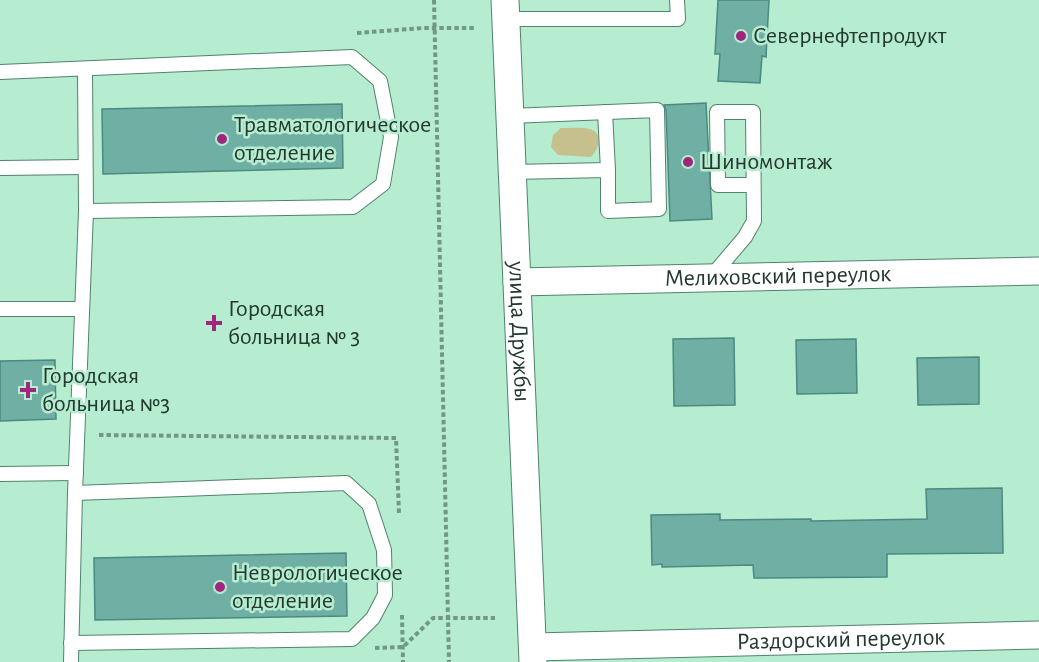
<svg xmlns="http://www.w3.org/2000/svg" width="1039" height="662" viewBox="0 0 1039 662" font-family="'Alegreya Sans',sans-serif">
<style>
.green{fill:#c6c08e}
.building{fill:#6fafa4;stroke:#4a8a80;stroke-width:1.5}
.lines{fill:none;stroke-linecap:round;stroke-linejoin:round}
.service-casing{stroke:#50836b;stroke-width:16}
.minor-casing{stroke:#50836b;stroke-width:29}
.path{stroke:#719885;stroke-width:4;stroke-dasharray:4.5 3;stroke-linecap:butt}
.service{stroke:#fff;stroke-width:14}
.minor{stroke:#fff;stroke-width:27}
.poi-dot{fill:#a0267d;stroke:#b6edd1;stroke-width:2}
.labels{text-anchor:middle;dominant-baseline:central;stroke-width:5;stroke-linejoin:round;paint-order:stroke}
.poi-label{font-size:24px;fill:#23392f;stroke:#b6edd1;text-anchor:start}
.street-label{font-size:24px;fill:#23392f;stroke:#b6edd1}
</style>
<rect width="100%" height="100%" fill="#b6edd1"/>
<path class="green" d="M561,128c7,0 23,-1 29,1 15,5 8,21 1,28l-33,-2 -7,-8 2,-12z"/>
<g class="building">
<path d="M718,0h51l-3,57 -4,-1 -2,27 -42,-2 2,-27h-5z"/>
<path d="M706,103l6,116 -42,2 -4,-111 -2,-5z"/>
<path d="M342,104l1,64 -240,6 -1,-65z"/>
<path d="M734,338l1,67 -61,1 -1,-67z"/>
<path d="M856,339l1,54 -60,1 -1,-54z"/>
<path d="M979,357v47l-61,1 -1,-47z"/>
<path d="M55,360l1,59 -56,2v-60z"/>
<path d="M1002,488l1,65 -116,1v23l-133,1 -1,-13 -91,2v-3l-10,1 -1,-50 69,-1v6l91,-1v2l116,-2 -1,-30z"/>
<path d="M346,553l1,63 -252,4 -1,-62z"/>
</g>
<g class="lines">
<defs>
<g id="service">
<path d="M506,19h172l-1,-19"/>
<path d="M0,72l352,-15 28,24 11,56 -8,47 -30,23 -267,4"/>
<path d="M605,112l3,58"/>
<path d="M510,116l147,-6 2,99 -51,2v-41l-96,2"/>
<path d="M0,168l85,-1"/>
<path d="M711,277l34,-40 9,-16 -1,-109h-36l1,73h35"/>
<path d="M0,309h82"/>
<path d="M0,474l76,-1"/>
<path d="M71,643l281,-4 21,-21 12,-23 -1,-45 -15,-46 -23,-21 -271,10"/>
<path d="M71,662l4,-169 11,-282 -1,-142"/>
</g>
<g id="minor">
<path id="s1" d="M505,0l28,662"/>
<path id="s2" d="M517,282l522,-11"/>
<path id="s3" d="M533,647l506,-12"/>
</g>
</defs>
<use href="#service" class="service-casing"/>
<use href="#minor" class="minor-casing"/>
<g class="path">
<path d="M434,0l15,662"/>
<path d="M357,33l66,-5h52"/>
<path d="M99,435l297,3 3,76"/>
<path d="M402,615l1,47"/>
<path d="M375,648l28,-1 30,-29h62"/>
</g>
<use href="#service" class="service"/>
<use href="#minor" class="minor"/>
</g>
<g class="poi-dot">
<circle cx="741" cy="36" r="6"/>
<circle cx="222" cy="139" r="6"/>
<circle cx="688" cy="162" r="6"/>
<path d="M211 314h6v6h6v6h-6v6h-6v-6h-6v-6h6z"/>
<path d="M25 381h6v6h6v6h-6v6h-6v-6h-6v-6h6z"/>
<circle cx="220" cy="587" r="6"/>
</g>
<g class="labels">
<g class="poi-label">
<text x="753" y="36">Севернефтепродукт</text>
<text x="234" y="125">Травматологическое<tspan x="234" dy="28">отделение</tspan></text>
<text x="700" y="162">Шиномонтаж</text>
<text x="228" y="309">Городская<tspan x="228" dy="28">больница № 3</tspan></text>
<text x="42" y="376">Городская<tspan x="42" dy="28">больница №3</tspan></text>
<text x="232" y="573">Неврологическое<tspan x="232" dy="28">отделение</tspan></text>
</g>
<g class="street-label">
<text stroke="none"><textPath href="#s2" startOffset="261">Мелиховский переулок</textPath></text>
<text stroke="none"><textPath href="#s1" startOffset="332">улица Дружбы</textPath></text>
<text stroke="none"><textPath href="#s3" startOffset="308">Раздорский переулок</textPath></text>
</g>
</g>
</svg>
